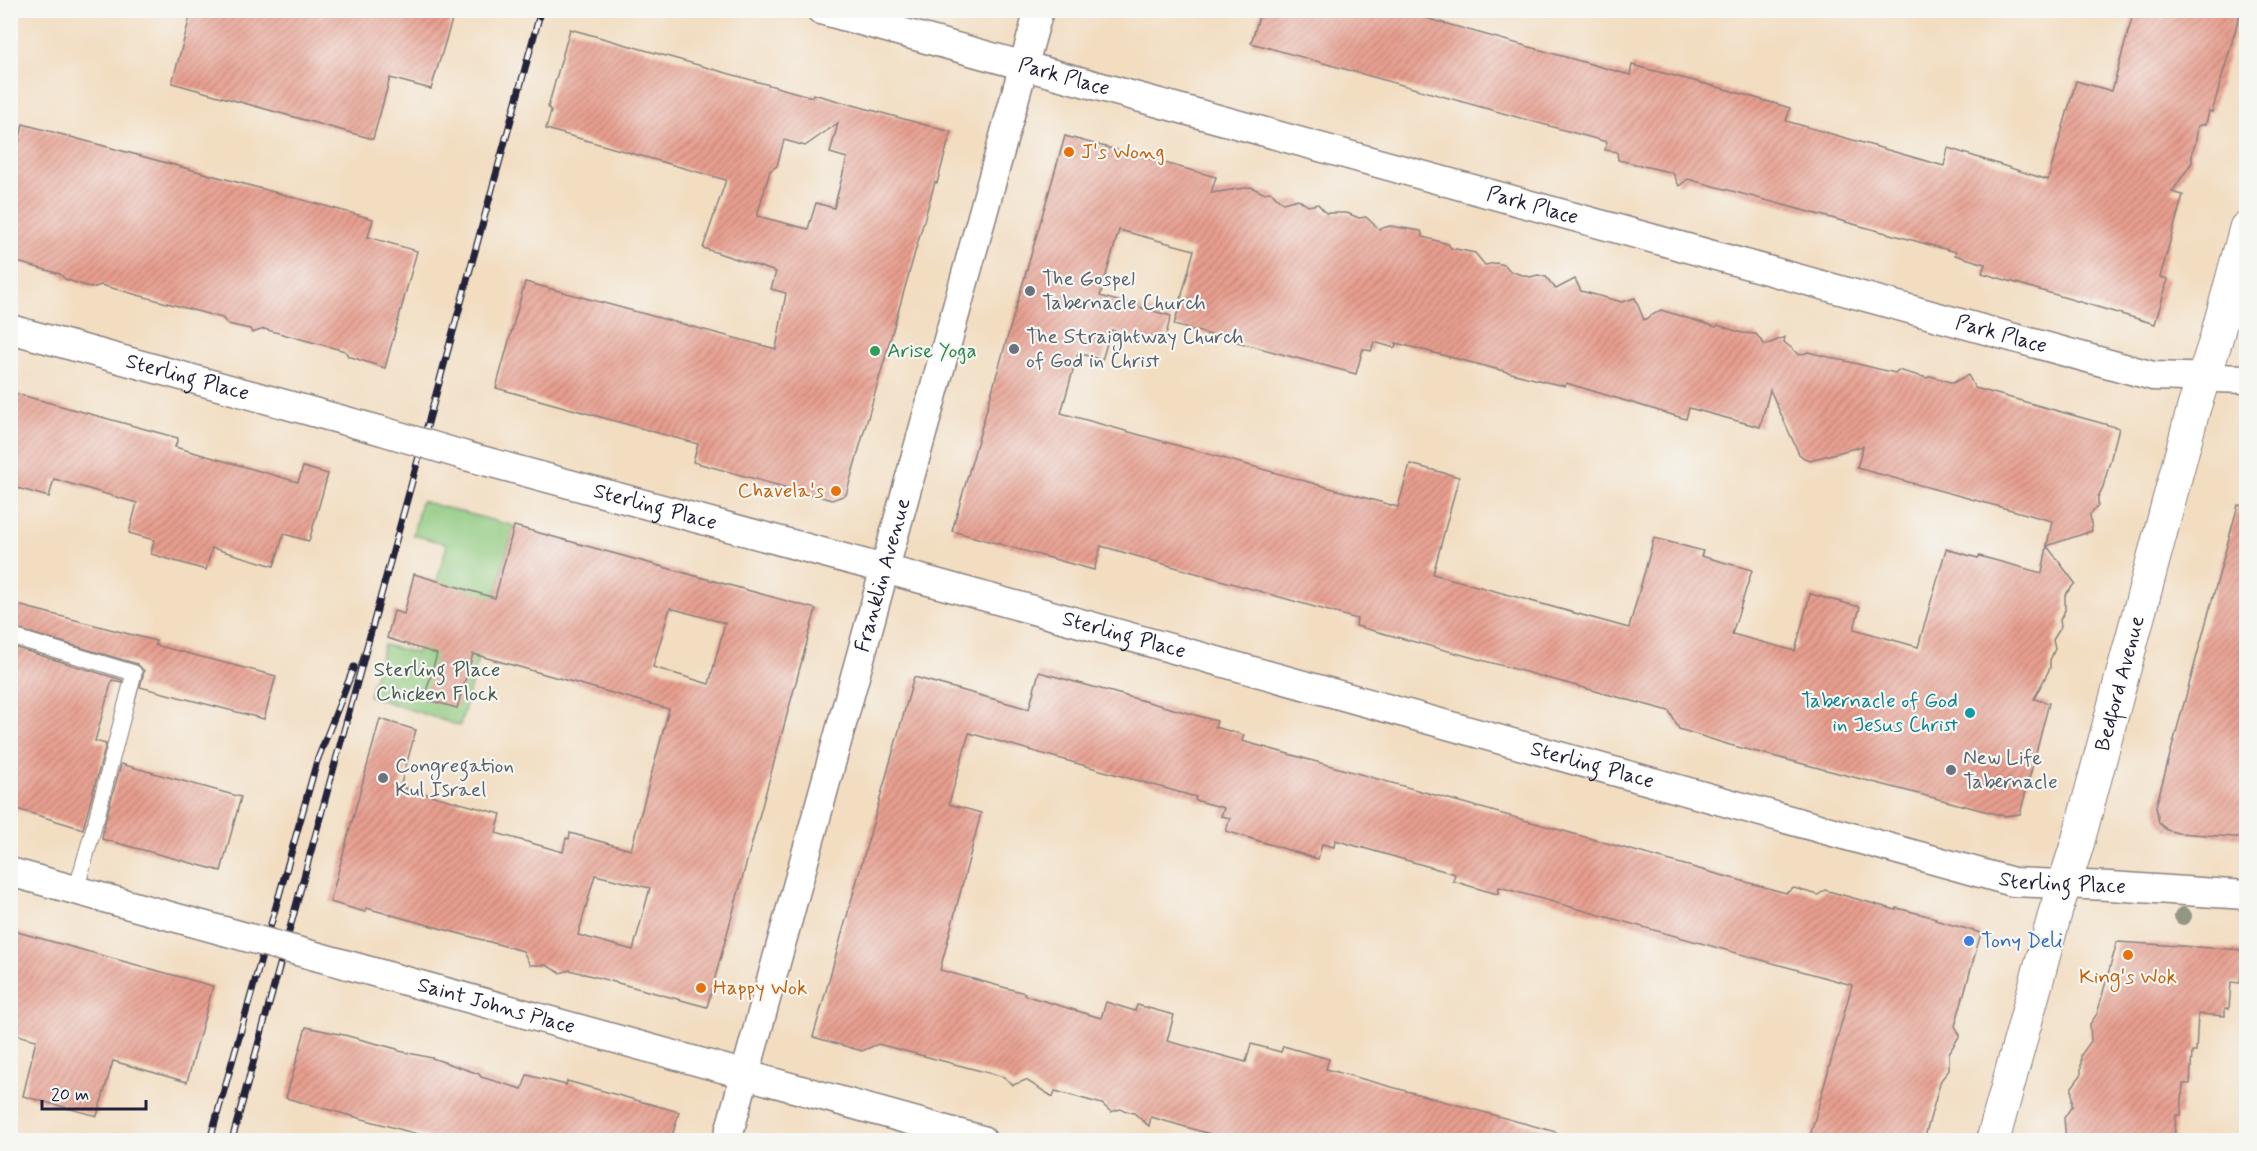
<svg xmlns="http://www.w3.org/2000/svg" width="2257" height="1151" viewBox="0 0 2257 1151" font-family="Mynerve,sans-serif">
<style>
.garden{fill:#8fc97e;stroke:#58765c;stroke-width:1.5}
.building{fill:url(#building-hatch);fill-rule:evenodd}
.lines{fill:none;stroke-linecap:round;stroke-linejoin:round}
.service-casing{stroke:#8a807e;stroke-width:17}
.minor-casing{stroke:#8a807e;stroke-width:31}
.tertiary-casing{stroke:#8a807e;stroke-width:35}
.service{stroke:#fff;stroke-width:15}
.minor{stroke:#fff;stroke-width:28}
.tertiary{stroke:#fff;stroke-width:33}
.rail-casing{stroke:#22223b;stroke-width:7}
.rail{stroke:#f6f6f2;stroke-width:4.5;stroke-dasharray:14;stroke-linecap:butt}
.minor-bridge-casing{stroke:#8a807e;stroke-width:31;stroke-linecap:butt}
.minor-bridge{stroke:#fff;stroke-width:28}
.tree{fill:#949684}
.food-dot{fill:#e8710a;stroke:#f6f6f2;stroke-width:2}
.worship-dot{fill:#6b7280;stroke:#f6f6f2;stroke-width:2}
.leisure-dot{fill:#2e9e5b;stroke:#f6f6f2;stroke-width:2}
.culture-dot{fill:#0f9aa8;stroke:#f6f6f2;stroke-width:2}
.shop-dot{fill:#3f7fe0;stroke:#f6f6f2;stroke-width:2}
.labels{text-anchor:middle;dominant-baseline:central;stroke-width:4.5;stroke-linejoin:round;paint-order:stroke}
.street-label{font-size:21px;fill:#22223b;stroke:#f6f6f2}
.food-label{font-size:21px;fill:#c56008;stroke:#f6f6f2;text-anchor:start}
.worship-label{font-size:21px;fill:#5b616d;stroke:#f6f6f2;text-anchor:start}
.leisure-label{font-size:21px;fill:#27864d;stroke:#f6f6f2;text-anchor:start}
.park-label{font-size:21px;fill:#485c52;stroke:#f6f6f2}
.culture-label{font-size:21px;fill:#0d838f;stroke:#f6f6f2;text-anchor:end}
.shop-label{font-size:21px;fill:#366cbe;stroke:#f6f6f2;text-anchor:start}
</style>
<defs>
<pattern id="building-hatch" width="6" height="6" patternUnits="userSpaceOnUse" patternTransform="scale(1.5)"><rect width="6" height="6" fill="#e89f8f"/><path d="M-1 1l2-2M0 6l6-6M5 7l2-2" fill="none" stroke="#bc8176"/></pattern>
</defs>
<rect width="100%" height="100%" fill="#f6f6f2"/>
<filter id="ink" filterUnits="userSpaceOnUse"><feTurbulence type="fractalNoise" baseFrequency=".0167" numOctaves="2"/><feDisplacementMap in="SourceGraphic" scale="12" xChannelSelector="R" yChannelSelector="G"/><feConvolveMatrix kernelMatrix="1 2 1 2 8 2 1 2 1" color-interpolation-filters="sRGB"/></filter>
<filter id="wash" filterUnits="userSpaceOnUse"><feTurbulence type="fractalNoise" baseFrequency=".008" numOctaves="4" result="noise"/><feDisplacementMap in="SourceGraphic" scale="24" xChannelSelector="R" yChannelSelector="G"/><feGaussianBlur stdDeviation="1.35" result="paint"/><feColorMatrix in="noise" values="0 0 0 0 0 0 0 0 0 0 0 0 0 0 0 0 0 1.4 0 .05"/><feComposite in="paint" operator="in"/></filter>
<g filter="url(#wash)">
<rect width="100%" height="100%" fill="#f2ddc1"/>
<path class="garden" d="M421,501l93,25 -54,200 -91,-30 15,-51 33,8 30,-109 -34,-9z"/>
<g id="blocks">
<g class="building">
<path d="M192,10h263l-24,79 -41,-11 -17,61 -201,-56z"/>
<path d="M1261,10h136l233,65 2,-10 89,23 69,20 -4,13 158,45 4,-18 100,32 28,-99 36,10 22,-81h107l-29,102 -3,-1 -3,13 -8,2 -3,19 -3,6v11l-20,30 11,3 -23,82 8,2 -13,45 -173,-51 3,-9 -30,-9 1,-3 -268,-73 -9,7 -6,-13 -55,-13 -1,-8 -12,-2 2,-8 -356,-99z"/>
<path d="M570,29l242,68 1,-3 138,38 -14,51 -2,-1 -89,313 -14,5 -139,-38 5,-18 -202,-56 29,-106 251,67 10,-56 -15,-4 5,-17 -73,-24 23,-68 -180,-51 5,-18 -3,-4zM838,123l-8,30 17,5 -13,50 -18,-5 -8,26 -51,-13 13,-45 7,-5 7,-26 21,6z"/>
<path d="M23,124l350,95 -5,18 49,14 -32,117 -37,-12 -3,-5 -81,-22 -12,4 -2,-4 -22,-5 -6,-6 -121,-33 -9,3 -27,-9 -5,-5 -50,-14v-120l9,2z"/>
<path d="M1065,136l151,41 -5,16 40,-6 12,6 8,-1 12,11 15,-4 10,7 10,-2 8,9h21l12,5 7,-1 13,12 11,-3 31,5 2,6 25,7 3,4 24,5 10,12 11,-2 9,2 5,6 9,3 11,3 8,-2 8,2 10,12 19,-10 6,12 41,11 13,-4 9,22 17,-10 55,17 2,-2 24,8 14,1 9,11 20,-8 -1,5 16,13 8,-3 87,21 3,-3 29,8 4,-2 22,7 15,-8 7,13 144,40 -16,59 -5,10v9l-8,9 2,16 -45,15 5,-25 -195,-53 6,-22 -53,14 -6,-2 -5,-4 -29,-64 -10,37 -71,-19 -3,11 -120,-36 -1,3 -19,-4 -150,-39 -1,5 -21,-6 -3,9 -8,-2 -7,25 -182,-49 20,-75 -75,-20 -19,66 71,20 -8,29 -52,-15 -9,30 -24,-7 -17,60 337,94 12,-43 49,13 -26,97 196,54 25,-90 49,13 -2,5 51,14 -20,64 63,17 15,-57 50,13 -6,22 64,18 28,-98 32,9 1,-2 63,17 5,-27 28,37 -10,12v15l-5,10 1,7 -8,13 2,9 -5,11v8l-16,31 15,4 -29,111 -16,2 -274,-71 -51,-16 -10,-18 -313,-85 1,-7 -256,-73 -7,24 -142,-39z"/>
<path d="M10,392l168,46 -3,9 123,35 5,-15 25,7 -19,67 -25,-7 -10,32 -62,-18 -6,22 -55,-16 3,-14 -25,-7 8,-30 -83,-24 -5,18 -39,-11z"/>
<path d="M2238,505l9,2v331l-69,-5 -11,-3 -8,-7 -3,-17z"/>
<path d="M514,526l302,83 -109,398 -137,-37 -10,3 -14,-8h-16l-7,-14 -157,-43 -1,4 -35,-10 50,-183 36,11 -16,57 101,27 -5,19 28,8 39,11 3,-14 3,1 1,-6 61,17 38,-141 -196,-55 -16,54 -33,-9 13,-45 -50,-16 7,-27 10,3 10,-40 81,24zM670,608l55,15 -16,61 -56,-17zM595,875l55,13 -17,62 -55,-15z"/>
<path d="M10,603l146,38 -1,4 121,31 -12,43 -124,-32 4,-16 -7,-7 -127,-37z"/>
<path d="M10,646l112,34v2l-10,-2 -17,61 11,3 -23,85 -73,-22z"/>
<path d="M1039,672l178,49 -2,6 29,8 -2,6 475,133 69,19 8,-5 24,7 7,-5 71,20 1,-2 39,10 -1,2 46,13 -26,93 5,9 -11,18v17l-8,10 -17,60h-115l43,-155 -353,-98 -1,7 -15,-4 -30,-9 2,-7 -120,-34 -1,7 -12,-3 -4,15 -92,-28 4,-13 -9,-2 3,-8 -29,-8 1,-3 -227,-64 -20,71 32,9 -41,157 85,23 -1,2 77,23 5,-16 29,9 2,-6 37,10 -7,26 79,21 5,-18 30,8 2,-6 46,13 -3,10 230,63 -1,8h-324l-80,-23 -2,9 -15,-13 -14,-4 -9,3 -9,-8 -47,-13 -2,6 -27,-17 -13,5 -9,-8 -126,-33 -16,7 -49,-14 101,-360 115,32z"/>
<path d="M121,764l120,33 -20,74 -119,-32 2,-13z"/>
<path d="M10,930l203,56 -26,96 -74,-21 -16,55 -74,-20 13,-56 -26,-7z"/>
<path d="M2117,942l126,8 -3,33 -9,-1 -2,27 -4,-1v8l-27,-2 -2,38h-4l-2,32h-7l-2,31h-5l-2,25h-108l-2,-22 8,-12v-19l9,-12v-20l10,-14 -1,-17 7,-10z"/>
<path d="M306,1027l38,8 53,14 2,2 33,7 47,16 2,3 41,12 5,-14 39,10 1,-4 112,31 -8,28h-232l-153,-42z"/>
</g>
</g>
</g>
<g filter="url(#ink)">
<use href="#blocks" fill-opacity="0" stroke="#8a807e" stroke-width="1.5"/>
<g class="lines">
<defs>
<g id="service">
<path d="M10,636l124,37 -38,147"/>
<path d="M76,890l18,-63"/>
</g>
<g id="minor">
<path id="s1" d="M821,10l1332,366 93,3"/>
<path id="s2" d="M10,329l369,101"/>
<path id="s3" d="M466,456l459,124 1088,302 97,4 136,9"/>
<path d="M10,872l214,59"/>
<path id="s4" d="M319,957l663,183"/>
<path id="s5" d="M727,1140l312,-1130"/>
</g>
<g id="tertiary">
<path id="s6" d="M1993,1140l63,-230 21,-65 117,-438 21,-64 31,-115"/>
</g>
</defs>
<use href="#service" class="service-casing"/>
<use href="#minor" class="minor-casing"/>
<use href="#tertiary" class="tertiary-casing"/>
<use href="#service" class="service"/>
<use href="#minor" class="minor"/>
<use href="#tertiary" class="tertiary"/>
<defs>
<g id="rail">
<path d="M210,1140l107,-379 37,-94"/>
<path d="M232,1140l309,-1130"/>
</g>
</defs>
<use href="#rail" class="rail-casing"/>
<use href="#rail" class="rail"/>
<defs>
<g id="minor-bridge">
<path d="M379,430l87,26"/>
<path d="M224,931l95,26"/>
</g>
</defs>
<use href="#minor-bridge" class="minor-bridge-casing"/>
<use href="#minor-bridge" class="minor-bridge"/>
</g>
<circle class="tree" cx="2183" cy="916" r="9"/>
</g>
<g class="food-dot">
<circle cx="1069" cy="152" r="6"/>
<circle cx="836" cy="491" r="6"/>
<circle cx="2128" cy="955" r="6"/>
<circle cx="701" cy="988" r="6"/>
</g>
<g class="worship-dot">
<circle cx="1030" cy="291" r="6"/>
<circle cx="1014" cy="349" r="6"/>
<circle cx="1951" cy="770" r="6"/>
<circle cx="383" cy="778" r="6"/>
</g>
<circle class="leisure-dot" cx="875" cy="351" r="6"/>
<circle class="culture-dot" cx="1970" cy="713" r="6"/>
<circle class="shop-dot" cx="1969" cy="941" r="6"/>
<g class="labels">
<g class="street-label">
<text stroke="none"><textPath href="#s1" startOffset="252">Park Place</textPath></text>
<text stroke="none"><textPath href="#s1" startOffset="738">Park Place</textPath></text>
<text stroke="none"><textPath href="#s1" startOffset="1224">Park Place</textPath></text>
<text stroke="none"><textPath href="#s2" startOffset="184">Sterling Place</textPath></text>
<text stroke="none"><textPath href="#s3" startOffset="196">Sterling Place</textPath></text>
<text stroke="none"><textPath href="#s5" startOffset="586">Franklin Avenue</textPath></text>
<text stroke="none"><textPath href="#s3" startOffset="682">Sterling Place</textPath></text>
<text stroke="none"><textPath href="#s6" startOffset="474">Bedford Avenue</textPath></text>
<text stroke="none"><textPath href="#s3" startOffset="1168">Sterling Place</textPath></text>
<text stroke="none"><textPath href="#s3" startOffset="1654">Sterling Place</textPath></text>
<text stroke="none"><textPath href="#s4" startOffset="184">Saint Johns Place</textPath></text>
</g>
<g class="food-label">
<text x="1081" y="152">J's Wong</text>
<text x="824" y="491" text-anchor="end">Chavela's</text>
<text x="2128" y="977" text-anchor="middle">King's Wok</text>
<text x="713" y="988">Happy Wok</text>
</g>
<g class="worship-label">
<text x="1042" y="279">The Gospel<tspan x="1042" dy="24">Tabernacle Church</tspan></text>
<text x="1026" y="337">The Straightway Church<tspan x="1026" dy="24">of God in Christ</tspan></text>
<text x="1963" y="758">New Life<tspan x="1963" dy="24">Tabernacle</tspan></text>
<text x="395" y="766">Congregation<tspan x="395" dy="24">Kul Israel</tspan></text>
</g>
<g class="leisure-label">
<text x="887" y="351">Arise Yoga</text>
</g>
<g class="park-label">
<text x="437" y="670">Sterling Place<tspan x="437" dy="24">Chicken Flock</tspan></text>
</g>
<g class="culture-label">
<text x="1958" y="701">Tabernacle of God<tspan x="1958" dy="24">in Jesus Christ</tspan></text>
</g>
<g class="shop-label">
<text x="1981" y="941">Tony Deli</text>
</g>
</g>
<rect width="2257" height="1151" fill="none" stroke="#f6f6f2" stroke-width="36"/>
<path d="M42 1100v9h104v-9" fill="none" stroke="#22223b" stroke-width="3"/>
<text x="51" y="1100" font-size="18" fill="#22223b" stroke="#f6f6f2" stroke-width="4.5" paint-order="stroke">20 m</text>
</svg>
